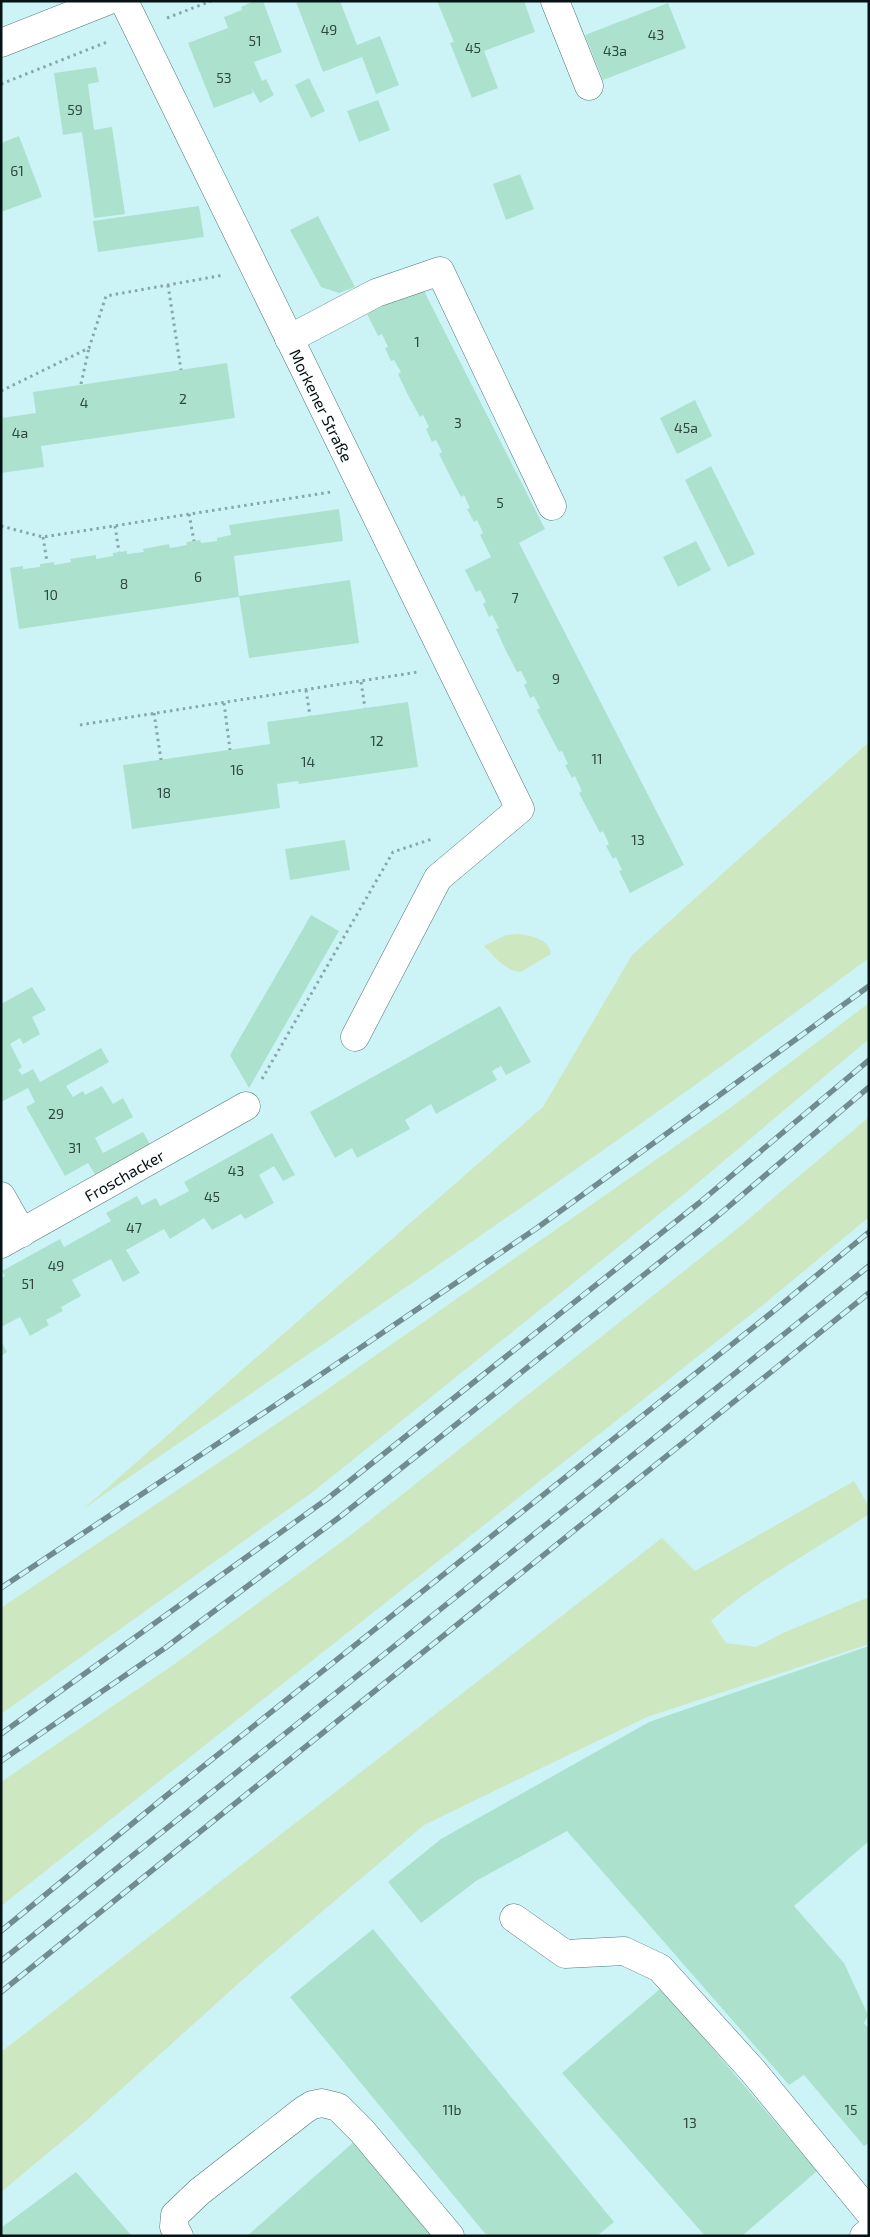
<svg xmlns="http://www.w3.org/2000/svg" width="870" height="2237" viewBox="0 0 870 2237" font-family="'Exo 2',sans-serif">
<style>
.green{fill:#cde7c0}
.building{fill:#ace2cd}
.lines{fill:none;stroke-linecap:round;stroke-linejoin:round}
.minor-casing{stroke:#517679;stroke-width:29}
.path{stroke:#88a7a9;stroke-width:3;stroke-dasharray:2.5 4;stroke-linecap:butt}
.minor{stroke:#fff;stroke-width:28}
.rail-casing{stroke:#708c8e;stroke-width:5.5}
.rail{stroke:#ccf4f7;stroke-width:4;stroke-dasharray:11;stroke-linecap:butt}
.labels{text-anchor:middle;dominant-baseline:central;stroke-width:4;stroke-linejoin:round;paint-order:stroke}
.number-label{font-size:14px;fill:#2f4742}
.street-label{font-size:16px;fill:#051314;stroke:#ccf4f7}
</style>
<rect width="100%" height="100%" fill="#ccf4f7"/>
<g class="green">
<path d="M869,742v216c-256,191 -522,369 -786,551l460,-402 89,-152z"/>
<path d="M520,934c12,2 29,5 31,20l-30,18c-16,-1 -27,-16 -37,-26l22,-11z"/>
<path d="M869,1003v36l-181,152 -374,300 -313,223v-106l305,-204 424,-296z"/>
<path d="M869,1117v100l-106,88 -762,601v-124l175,-119 175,-128 381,-302z"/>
<path d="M854,1481l15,26v7c-53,36 -111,65 -158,107l15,22 30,4 27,-14 86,-36v47l-222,73 -223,108 -166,141 -180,162 -77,64v-140l661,-514 33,33z"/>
</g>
<g class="building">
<path d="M254,1h9l19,51 -28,10 8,19 4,-2 8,16 -14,8 -9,-16 2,6 -39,15 -26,-65 40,-15 -4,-11 18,-7 -1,-3z"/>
<path d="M298,1h42l17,44 23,-9 19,49 -23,9 -14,-37 -39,15 -27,-70z"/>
<path d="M437,1h87l11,31 -51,19 14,37 -26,10 -22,-55 4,-1z"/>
<path d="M668,3l18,45 -83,32 -18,-45z"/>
<path d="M96,67l3,15 -11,2 6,46 18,-3 13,87 -31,4 -12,-86 -19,3 -9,-62z"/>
<path d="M309,78l16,33 -14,7 -16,-33z"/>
<path d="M378,100l12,30 -31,12 -12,-31z"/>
<path d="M19,136l23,61 -41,15v-69z"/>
<path d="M520,174l14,35 -28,11 -13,-36z"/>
<path d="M199,206l5,31 -106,15 -5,-31z"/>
<path d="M318,216l37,71 -16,6 -18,-6 -31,-57z"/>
<path d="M422,287l123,242 -26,14 165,322 -54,28 -11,-22 3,-1 -6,-13 -3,2 -7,-13 3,-2 -6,-13 -3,2 -21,-40 3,-2 -7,-15 -3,2 -7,-13 3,-1 -6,-13 -3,1 -22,-42 3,-2 -6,-12 -4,2 -6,-13 3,-2 -6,-12 -4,1 -11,-21 -10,-22 3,-1 -7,-13 -3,2 -6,-13 3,-2 -6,-12 -4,2 -11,-22 26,-13 -11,-22 3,-2 -6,-13 -3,2 -7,-13 3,-1 -6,-13 -3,2 -11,-21 -11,-22 3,-2 -6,-12 -4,2 -6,-13 3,-2 -6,-12 -3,2 -12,-22 -10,-21 3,-2 -7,-12 -3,1 -6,-13 3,-1 -6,-13 -4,2 -11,-22z"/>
<path d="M227,363l8,55 -194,28 3,21 -43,6v-55l35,-5 -3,-21z"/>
<path d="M695,400l17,36 -35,18 -17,-36z"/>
<path d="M711,466l44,88 -27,13 -43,-87z"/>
<path d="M339,509l4,32 -109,15 5,41 -220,32 -9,-61 13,-2v3l17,-2v-3l14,-2v3l17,-3 -1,-3 26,-4v4l17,-3v-3l14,-2v3l17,-2 -1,-3 26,-5 1,4 17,-3 -1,-3 8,-1 6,-1 1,3 16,-2v-3l14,-3 -2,-10z"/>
<path d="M696,541l15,29 -33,17 -15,-30z"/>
<path d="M350,580l9,63 -110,15 -10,-62z"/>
<path d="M408,702l10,65 -119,17 -1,-3 -21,3 3,24 -148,21 -9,-64 147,-21 -3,-22z"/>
<path d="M345,840l5,30 -60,10 -5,-31z"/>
<path d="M311,915l28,16 -90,157 -19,-33z"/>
<path d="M32,987l14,23 -14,7 8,17 -17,10 -3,-6 -10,6 12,23 -4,3 4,5 11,-6 7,13 61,-34 8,14 -43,24 7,11 10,-6 2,4 17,-9 11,18 10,-6 10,19 -38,21 8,15 40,-21 8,14 -55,30 -8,-13 -23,13 -39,-69 9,-5 -7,-14 -27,14v-98z"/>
<path d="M500,1006l31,56 -25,13 -5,-9 -9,5 5,9 -61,34 -5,-10 -26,16 5,9 -53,29 -5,-10 -17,10 -25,-46z"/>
<path d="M272,1133l23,42 -12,6 -9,-15 -15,9 15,28 -29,16 -4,-5 -29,16 -8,-12 -34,21 -6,-10 -38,21 14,23 -17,9 -12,-23 -39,21 9,16 -20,11 2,4 -17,9 3,5 -19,11 -10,-19 -19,10v-49l4,-2 -3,-5 58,-32 4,8 47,-26 -5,-8 31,-17 5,9 14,-7 4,8 29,-15 -5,-9z"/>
<path d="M1,1341l6,11 -6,4z"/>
<path d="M869,1646v195l-75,65 50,57 24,52 -4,8 5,6v114l-5,3 -60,-71 -15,10 -222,-254 -91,50 -55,42 -33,-41 53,-43 208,-117z"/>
<path d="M373,1929l241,293 -17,14h-110l-197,-239z"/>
<path d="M661,1988l156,183 -75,65h-37l-143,-163z"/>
<path d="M356,2140l78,96h-187z"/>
<path d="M76,2172l56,64h-131v-8z"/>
</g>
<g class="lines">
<defs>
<g id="minor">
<path id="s1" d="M124,1l396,808 -82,69 -83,159"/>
<path d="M555,1l34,85"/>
<path d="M1,43l106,-42"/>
<path d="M289,339l87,-46 64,-22 112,235"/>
<path d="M1,1196l21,37"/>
<path id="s2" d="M1,1244l245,-138"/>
<path d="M514,1918l51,36 59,-3 36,17 93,103 116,141"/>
<path d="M179,2236l-5,-9 1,-12 24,-23 105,-82 8,-5 10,-2 16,4 24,24 88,105"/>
<path d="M864,2236l5,-4"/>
</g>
</defs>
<use href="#minor" class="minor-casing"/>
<g class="path">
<path d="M167,18l44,-17"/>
<path d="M1,84l106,-42"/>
<path d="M168,285l13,85"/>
<path d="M81,384l8,-36"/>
<path d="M1,391l88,-43 17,-52 118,-21"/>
<path d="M189,514l5,27"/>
<path d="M1,526l42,11 288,-45"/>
<path d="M115,526l4,26"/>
<path d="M43,537l4,25"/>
<path d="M361,682l4,26"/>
<path d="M306,690l4,26"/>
<path d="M224,703l6,47"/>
<path d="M154,713l7,47"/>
<path d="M80,725l338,-53"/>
<path d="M262,1079l131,-227 39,-13"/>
</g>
<use href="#minor" class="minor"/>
<defs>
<g id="rail">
<path d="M1,1588l300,-200 236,-160 332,-242"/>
<path d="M1,1734l326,-235 372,-296 170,-143"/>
<path d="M1,1761l164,-113 176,-132 373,-297 155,-132"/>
<path d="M1,1931l165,-135 604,-482 99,-82"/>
<path d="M1,1961l868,-695"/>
<path d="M1,1992l868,-699"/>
</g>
</defs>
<use href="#rail" class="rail-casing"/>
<use href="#rail" class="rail"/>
</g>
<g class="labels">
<g class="number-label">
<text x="329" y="29">49</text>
<text x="656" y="34">43</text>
<text x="255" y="40">51</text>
<text x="473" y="47">45</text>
<text x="615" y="50">43a</text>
<text x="224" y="77">53</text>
<text x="75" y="109">59</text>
<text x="17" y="170">61</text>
<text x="417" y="341">1</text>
<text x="183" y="398">2</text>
<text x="84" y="402">4</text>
<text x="458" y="422">3</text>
<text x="686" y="427">45a</text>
<text x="20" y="432">4a</text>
<text x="500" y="502">5</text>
<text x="198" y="576">6</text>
<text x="124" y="583">8</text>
<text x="51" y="594">10</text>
<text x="515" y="597">7</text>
<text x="556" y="678">9</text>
<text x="377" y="740">12</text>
<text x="597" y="758">11</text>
<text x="308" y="761">14</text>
<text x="237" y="769">16</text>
<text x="164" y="792">18</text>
<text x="638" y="839">13</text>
<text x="56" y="1113">29</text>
<text x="75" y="1147">31</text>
<text x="236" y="1170">43</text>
<text x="212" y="1196">45</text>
<text x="134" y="1227">47</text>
<text x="56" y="1265">49</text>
<text x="28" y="1283">51</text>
<text x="452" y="2109">11b</text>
<text x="851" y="2109">15</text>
<text x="690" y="2122">13</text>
</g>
<g class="street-label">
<text stroke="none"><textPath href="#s1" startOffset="450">Morkener Straße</textPath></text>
<text stroke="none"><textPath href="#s2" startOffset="141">Froschacker</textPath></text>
</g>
</g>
<rect width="870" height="2237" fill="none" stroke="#051314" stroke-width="5"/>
</svg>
